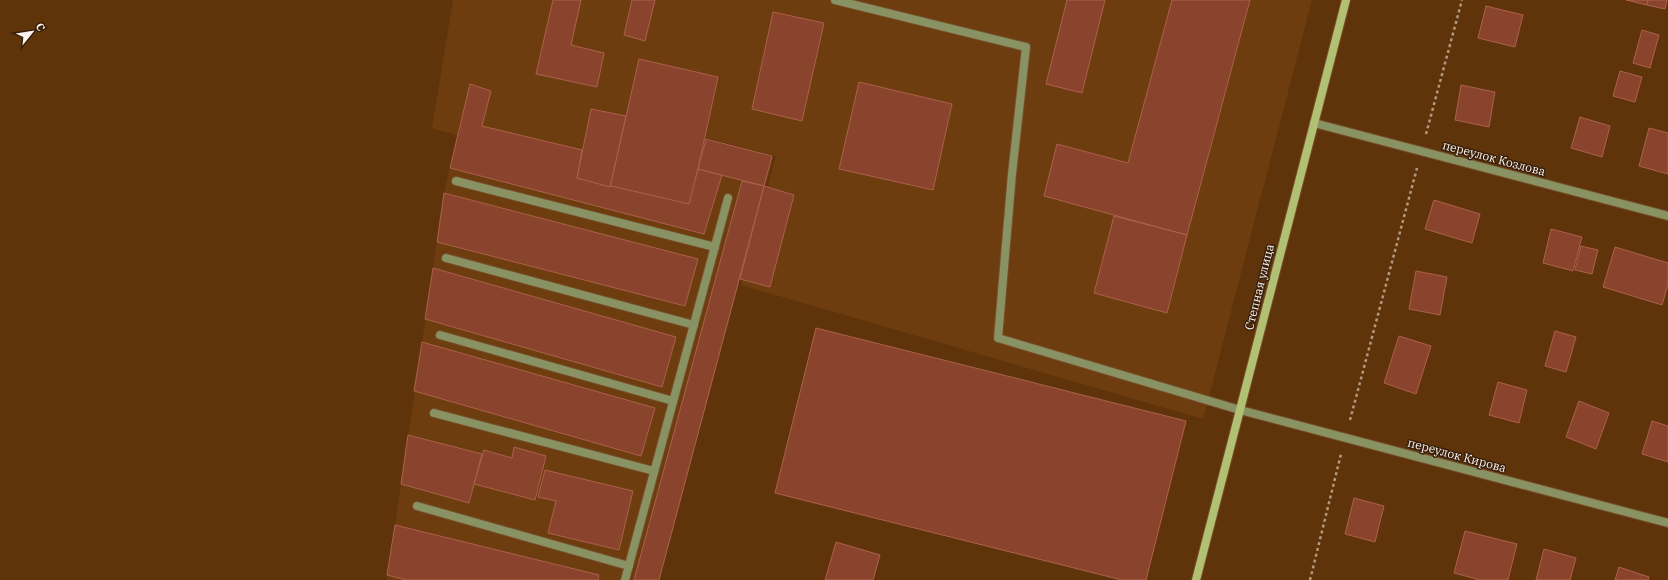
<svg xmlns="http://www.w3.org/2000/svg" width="1668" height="580" viewBox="0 0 1668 580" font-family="'IBM Plex Serif',serif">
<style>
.built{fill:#6e3d0f}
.building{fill:#8a442e;stroke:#ab614b}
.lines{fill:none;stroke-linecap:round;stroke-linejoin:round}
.service-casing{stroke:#764f2b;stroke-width:10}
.minor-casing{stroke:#764f2b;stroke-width:10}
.secondary-casing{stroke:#764f2b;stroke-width:10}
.path{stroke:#b19882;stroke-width:2.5;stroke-dasharray:3 3;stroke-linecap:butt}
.service{stroke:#899263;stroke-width:8}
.minor{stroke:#899263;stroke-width:8}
.secondary{stroke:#b2c073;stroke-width:8}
.labels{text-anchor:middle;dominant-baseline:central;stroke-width:3;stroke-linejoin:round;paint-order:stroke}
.street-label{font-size:12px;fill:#faf3ee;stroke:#39200b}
</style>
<rect width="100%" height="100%" fill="#60340b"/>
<g class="built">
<path d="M453,0h859l-109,419 -462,-134 35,-129 -72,-19 -16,65 -256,-74z"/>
<path d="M457,137l120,41 112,26 17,-65 67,19 -114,422h-272l57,-387z"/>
</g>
<g class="building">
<path d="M553,0h28l-10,45 33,8 -7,34 -61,-13z"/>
<path d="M632,0h23l-10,41 -21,-6z"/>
<path d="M1067,0h38l-23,93 -36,-9z"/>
<path d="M1172,0h78l-63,235 -143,-39 13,-52 71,19z"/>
<path d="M1626,0h22l-1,5z"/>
<path d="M1648,0h19l-2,9 -18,-4z"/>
<path d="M1486,6l37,9 -8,32 -37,-9z"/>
<path d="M773,12l51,11 -22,98 -50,-12z"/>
<path d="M1642,30l17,5 -9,33 -17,-5z"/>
<path d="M639,59l79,18 -28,128 -80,-18z"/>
<path d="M1620,71l22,6 -7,25 -22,-6z"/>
<path d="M859,82l93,22 -19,86 -94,-21z"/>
<path d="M470,84l21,7 -9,35 100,24 -5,28 112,26 9,-35 24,6 -18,59 -254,-66z"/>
<path d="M1461,85l34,7 -6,35 -34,-7z"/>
<path d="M591,109l35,7 -16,71 -33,-9z"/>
<path d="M1580,117l30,9 -8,31 -31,-9z"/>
<path d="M1649,128l19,5v41l-29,-8z"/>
<path d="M706,139l66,17 -8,30 -66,-17z"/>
<path d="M742,181l22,5 -105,394h-25z"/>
<path d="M764,186l30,9 -24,92 -30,-8z"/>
<path d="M444,193l254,66 -13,47 -248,-64z"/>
<path d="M1434,200l46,14 -8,29 -47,-14z"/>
<path d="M1114,216l73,19 -20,78 -73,-20z"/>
<path d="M1551,229l31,8 -9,34 -30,-8z"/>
<path d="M1581,246l17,4 -6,24 -17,-4z"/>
<path d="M1615,247l53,16v21l-6,21 -59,-18z"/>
<path d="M433,268l243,69 -14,50 -237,-68z"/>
<path d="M1416,271l31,6 -7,38 -31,-6z"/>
<path d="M816,328l370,93 -40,159h-24l-347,-87z"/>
<path d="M1555,331l21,6 -10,35 -21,-6z"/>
<path d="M1399,336l32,10 -15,48 -32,-11z"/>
<path d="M422,342l233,66 -14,48 -227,-65z"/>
<path d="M1498,382l29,8 -8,33 -30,-8z"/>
<path d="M1579,401l30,12 -13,36 -30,-12z"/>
<path d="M1652,421l16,5v36l-26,-8z"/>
<path d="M408,435l74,19 -13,49 -68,-19z"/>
<path d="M514,447l32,9 -11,44 -61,-16 10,-34 28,8z"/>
<path d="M545,470l88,21 -14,59 -71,-17 8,-32 -18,-4z"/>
<path d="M1354,498l30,8 -9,36 -30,-8z"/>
<path d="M395,525l204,50 -1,5h-192l-19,-5z"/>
<path d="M1465,531l52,13 -9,36h-28l-26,-7z"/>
<path d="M836,542l44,13 -7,25h-48z"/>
<path d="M1544,549l32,9 -6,22h-34z"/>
<path d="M1619,567l30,10 -1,3h-33z"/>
</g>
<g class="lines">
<defs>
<g id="service">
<path d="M835,0l191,47 -14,127 -14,164 242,72"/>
<path d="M456,181l259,66"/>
<path d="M446,258l248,67"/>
<path d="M440,335l233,66"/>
<path d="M434,413l220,58"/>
<path d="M417,506l212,60"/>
<path d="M625,580l103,-382"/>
</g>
<g id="minor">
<path d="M1314,123l354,93"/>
<path d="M1240,410l428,113"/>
</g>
<path id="secondary" d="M1196,580l150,-580"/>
</defs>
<use href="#service" class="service-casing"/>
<use href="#minor" class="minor-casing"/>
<use href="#secondary" class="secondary-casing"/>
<g class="path">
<path d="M1426,134l36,-134"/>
<path d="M1350,420l67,-252"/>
<path d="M1310,580l31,-126"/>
</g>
<use href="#service" class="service"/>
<use href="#minor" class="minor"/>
<use href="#secondary" class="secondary"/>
</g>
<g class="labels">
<g class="street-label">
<text transform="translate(1494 158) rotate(15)">переулок Козлова</text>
<text transform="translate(1259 287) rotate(-76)">Степная улица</text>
<text transform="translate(1457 455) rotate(15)">переулок Кирова</text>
</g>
</g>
<g transform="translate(32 32) rotate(60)" stroke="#39200b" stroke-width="3" paint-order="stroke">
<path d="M0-3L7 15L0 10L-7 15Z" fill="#faf3ee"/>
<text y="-6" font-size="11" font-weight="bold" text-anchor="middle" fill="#faf3ee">С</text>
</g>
</svg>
